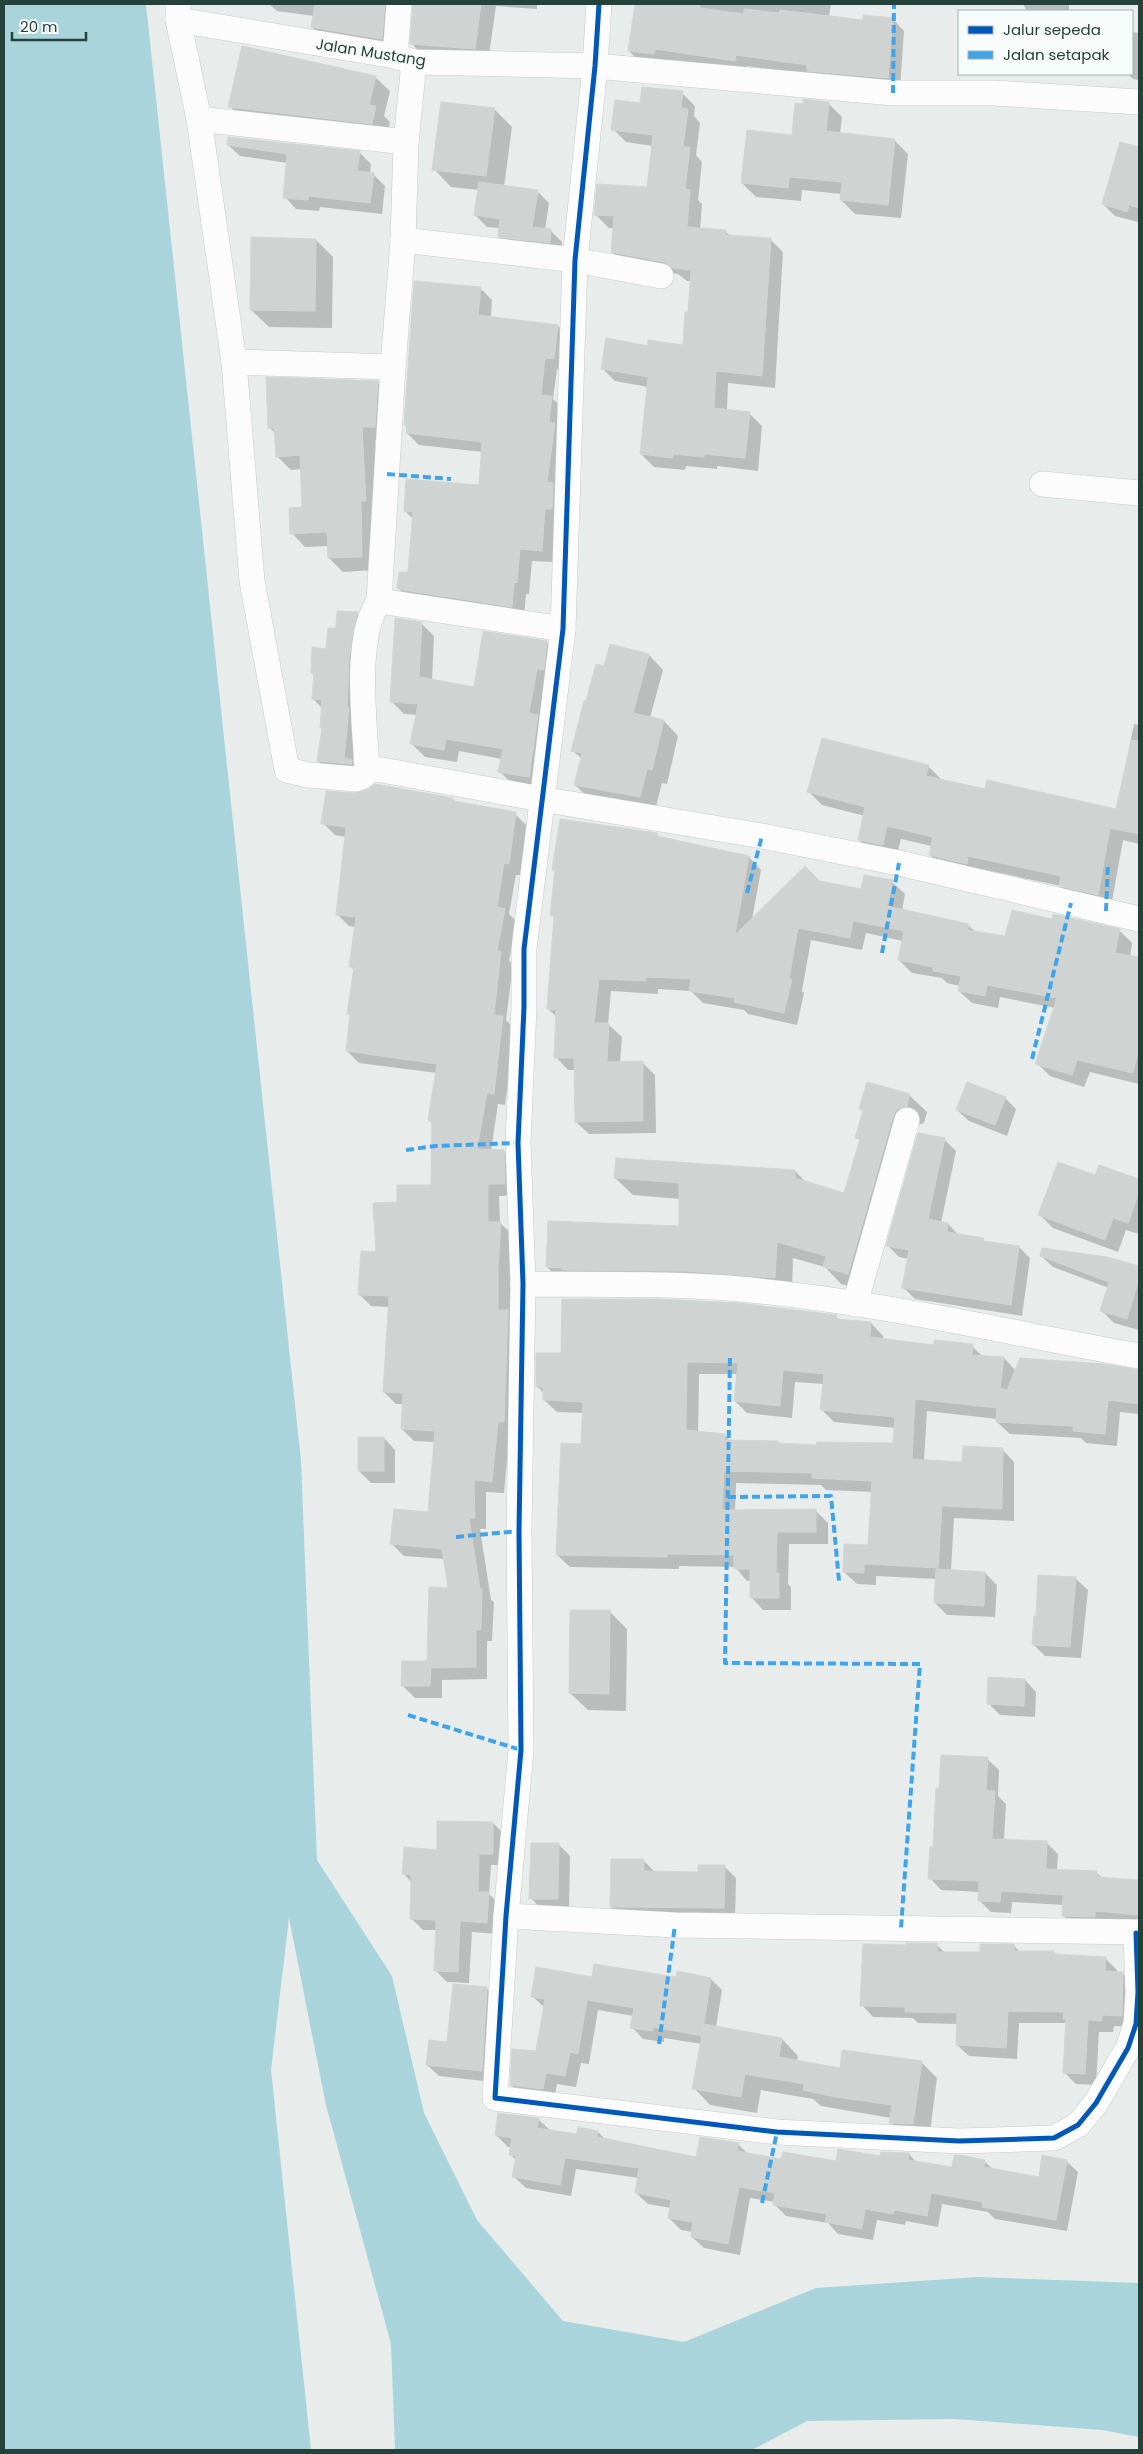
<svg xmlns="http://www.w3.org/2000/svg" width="1143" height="2454" viewBox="0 0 1143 2454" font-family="Poppins,sans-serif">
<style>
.water{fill:#a9d4db}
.shadow{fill:#0003;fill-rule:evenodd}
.building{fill:#cfd4d2;stroke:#d1d6d4;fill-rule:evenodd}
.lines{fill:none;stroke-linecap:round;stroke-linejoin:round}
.street-casing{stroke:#c5cac8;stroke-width:26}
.street{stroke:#fcfcfc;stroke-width:25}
.quiet{stroke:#3ea4ec;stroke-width:4;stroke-dasharray:8 4;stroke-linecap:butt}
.cycleway-casing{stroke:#f7fbf9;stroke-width:8}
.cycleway{stroke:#0057b8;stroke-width:5}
.labels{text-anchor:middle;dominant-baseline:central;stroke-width:5;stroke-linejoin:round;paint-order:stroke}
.street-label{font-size:15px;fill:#24423a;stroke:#f7fbf9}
</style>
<rect width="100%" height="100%" fill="#e8edeb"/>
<path class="water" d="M4,4h142l155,1457 16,399 75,116 32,137 53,107 86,101 121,21 132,-54 162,-11 161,6v154l-37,-7 -148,-11 -147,2 -55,29h-357l-4,-106 -65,-239 -37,-187 -18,152 40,380h-307z"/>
<g class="shadow">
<path d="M269,4h142l-16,48 -69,-11 -14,-14 2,-11 -37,-5z"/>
<path d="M415,4h-1h123v5l-41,-3 -8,56 -63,-4 -13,-14z"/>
<path d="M636,4h195l-2,13 35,5 29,-3 11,12 -4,58 -153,-23 -1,6 -105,-9 -12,-12z"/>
<path d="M1023,4h46v7h-42z"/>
<path d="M1132,32l7,1v47l-6,-1 -5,-5h4z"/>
<path d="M375,77l15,14 -6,25 6,6 -4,16 -142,-17 -14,-15z"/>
<path d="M682,93l13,13 -1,10 6,7 -4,32 6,7 -4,38 4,4 -2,26 25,1 5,5 40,3 13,13 -8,136 -47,-5 -1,28 22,2 13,13 -4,45 -41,-5v3l-31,-3 -1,4 -31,-3 -13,-13 7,-67 -33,-6 -13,-13 47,-21h35l8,-66h-5l-9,-7 -53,-9 -13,-13 2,-24h-5l-13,-13 52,-26 5,-43 -27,-4 -13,-13 28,-25z"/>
<path d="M828,103l14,14 -2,17 54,6 14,14 -7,64 -46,-4 -14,-14 1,-6 -40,-4 -1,11 -45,-4 -14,-14 51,-47 11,-31z"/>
<path d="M495,110l17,17 -8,60 33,4 12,12 -4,27h5l12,12 -1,12 -50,-6 -12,-12 1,-8 -13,-1 -12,-12 4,-25 -28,-3 -17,-18z"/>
<path d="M1121,143l18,5 -1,74 -23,-6 -12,-12z"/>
<path d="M228,145l132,8 11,11 -1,10h3l12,12 -3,28 -62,-7 -1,4 -23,-2 -11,-12 3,-34 -48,-7z"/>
<path d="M316,240l17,17 -1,71 -63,-1 -18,-17z"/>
<path d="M480,288l12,12 -1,17 67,9 12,12 -4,32 -9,-1 -4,30 11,10 -11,153 -21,-1 -3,33h-3l-2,24 -113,-17 -12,-12 10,-15 4,-55 -8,-8 75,-25 3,-34 -64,-7 -12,-12 1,-5 -3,-3z"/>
<path d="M377,382l14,14 -3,44h-13l4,74 -4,56 -32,2 -14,-14 -1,-12 -23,1 -13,-14 11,-25 -1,-39 -11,1 -14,-14 -1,-22 -7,-7z"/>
<path d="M357,613l9,9 -13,140 7,8h-33l-9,-9 5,-31 -2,-2 1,-20 -9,-9 2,-23 -3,-3 25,-43z"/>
<path d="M421,623l13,13 -2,45 43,7 71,-46 13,13 -17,134 -29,-5 -13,-12 2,-13 -43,-8 -2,11 -32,-5 -13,-13 5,-29 -13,-1 -13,-13z"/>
<path d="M649,655l14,15 -13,48 14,3 14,15 -11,48 -5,-1 -7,28 -65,-12 -15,-14 7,-26 -9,-8 14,-48 18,-35z"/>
<path d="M1134,724l5,1v119l-16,-4 -12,67 -38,-9 -12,-12 -80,-17 -1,8 -36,-9 -14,-13 2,-9 -31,-7 -5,19 -23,-5 -14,-13 6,-24 -43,-11 -13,-13 119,-26 14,14 44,10 131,20z"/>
<path d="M453,799l4,4 58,11 12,12 -7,49h-4l-7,39 8,8 -8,39 4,3 -7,56 9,9 -10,76 -7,-1 -7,47h12l12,12 2,32 -18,1 1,27 13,12 -3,79 10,10 -16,169 -18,-1v37h-6l11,71 3,2 -2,39h-5v38l-45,1v18h-27l-12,-12 25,-24 21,-73 -4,-30 -41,-3 -12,-12 37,-31 6,-71 -21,-1 -12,-12 2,-25h-8l-12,-12 5,-85 -18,-1 -12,-12 18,-41 55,-67 1,-62 -4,-4 8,-47 -78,-10 -12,-12 4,-35 -2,-2 5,-44 -4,-4 6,-39 -7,-1 -12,-12 9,-77 -11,-2 -12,-12z"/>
<path d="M656,834l5,4 88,19 12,13 -9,50 67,-38 43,8 30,-8 13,12 -3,17 66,14 8,7 30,6 47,-17 66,9 13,13 -2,14 9,1v126l-49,-12 -6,15 -34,-11 -13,-13 18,-55 -55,-11 -2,11 -26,-5 -13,-12 1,-5 -13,-3 -5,-5 -30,-5 -13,-13 4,-19 -37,-8 -4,17 -51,-10 -9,51 2,2 -7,32 -49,-11 -4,-4 -41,-7 -12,-12 -33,-2v5l-47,-3 -3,33 14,13 -2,26 22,-1 13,13 1,58 -67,1 -13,-12 -1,-52h-7l-12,-13 1,-40 -9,-8 7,-91 -3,-3 4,-43 -3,-3z"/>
<path d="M909,1095l18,17 -3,11 -9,3 -49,165 -25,-7 -16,-17 -32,-9 -1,37 -228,-11 -17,-17 133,-39v-29l-47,-4 -18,-17 180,-7 12,12 38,11 16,-53 -4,-4 7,-25 -4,-3z"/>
<path d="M1005,1098l11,11 -9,27 -38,-15 -12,-11z"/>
<path d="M944,1139l12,12 -15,72 7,1 11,11 24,4 3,4 33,4 11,11 -8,58 -107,-17 -11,-11 5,-29 -10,-2 -11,-11z"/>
<path d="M1100,1167l39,14v53l-13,-4 -8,22 -65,-24 -13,-13 56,-38z"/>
<path d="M1041,1256l66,2 32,10v62l-25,-7 -12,-12 7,-23 -56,-21z"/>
<path d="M836,1316l4,5 31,2 12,13v4l52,6h37l11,11 21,1 12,13h123v43l-19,-2 -3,34 -31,-3 -5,-5 -71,-4 -13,-12v-3l-70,-8 -3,50 39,3 39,-15 12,13v59l-60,-3 -3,53 34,2 12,12 -2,32 -48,-2 -12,-12 2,-24 -61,-3v9l-19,-1 -13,-12 26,-26 3,-54 -47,-2 -5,-5 -85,-2 -1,28h81l12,12v21h-39l-1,40 3,3v23h-28l-12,-13v-16h-4l-12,-14 -56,-1v3l-109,-2 -13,-12 26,-110v-32l-26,-1 -13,-12v-6l-7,-8 25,-32zM699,1374h39l-3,27 12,12 45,5 3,-36 29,2 -3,25 13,13 62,6 -1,17 -78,2 -37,-2 -2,-2 -47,-1 -7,-7h-26z"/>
<path d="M384,1438l11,12v33h-24l-12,-12z"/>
<path d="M1039,1577l37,2 12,11 -7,68 -36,-2 -12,-12 4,-26z"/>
<path d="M610,1612l17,17 -1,82 -38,-1 -18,-17z"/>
<path d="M1025,1680l11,12 -1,25 -35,-2 -12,-12z"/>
<path d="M987,1759l12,11 -1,26 8,8 -2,36 43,3 11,11 -1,17 40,2 5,5 37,3v44l-64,2 -12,-12 1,-10 -52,-3 -1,11 -20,-1 -12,-12 1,-8 -39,-2 -11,-12 4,-30z"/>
<path d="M493,1823l12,12 -1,30h-13l-2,29 11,11 -1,29 -27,-2 -3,51 -22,-1 -11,-11 1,-41h-14l-12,-12 1,-35 -9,-10 35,-22z"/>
<path d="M558,1844l12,12 -1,54h-27l-11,-12z"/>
<path d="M643,1860l12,12 44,1 26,-6 11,11 -1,41 -112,-1 -12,-11z"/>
<path d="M864,1945h73l8,8h37l32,-7 6,6h34l3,4 48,2 12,12v2l5,1 12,11 -1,43 -19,-1 -1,6h-14l-3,53 -20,-1 -12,-12 3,-49h-48l-2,36 -48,-3 -12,-11 1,-21 -40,-1 -5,-5 -40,-1 -11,-12z"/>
<path d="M593,1978l118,1 11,11 -6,37 66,12 16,17 -1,5 44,8 80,-7 16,16 -8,62 -22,-1 -16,-16v-5l-70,-12 -8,-7 -52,-9 -4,23 -47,-8 -16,-17 8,-44 -38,-6v4l-21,-3 -11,-12 2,-11 -36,-6 -9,54 -8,-1 -5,24 -19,-3 -3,16 -31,-4 -12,-11 26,-33 8,-44 -13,-12z"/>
<path d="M487,1989l11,11 -5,82 -54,-6 -12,-11 21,-21z"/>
<path d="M538,2119l13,12 27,5 20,-4 8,8 91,18 41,-14 10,10 34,7 55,1 72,-8 8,9 36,6 31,-8 10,9 46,8 26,-17 12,11 -11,59 -72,-12 -7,-7 -46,-8 -4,23 -32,-6 -1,4 -28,-5 -4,20 -35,-6 -10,-11 -42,-7 -12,-12 1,-2 -25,-4 -10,57 -36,-7 -12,-11 1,-5 -12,-2 -12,-12 2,-10 -23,-4 -12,-11 3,-15 -63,-9 -5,27 -45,-8 -12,-11 3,-16 -7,-7 2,-7h-4l-12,-12z"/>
</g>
<g class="building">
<path d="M315,4h70l-3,35 -71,-12z"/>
<path d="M413,4h68l-6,45 -65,-5z"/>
<path d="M635,4h65v4l44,6v-5l35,4 1,-3 83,10v-5l30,3 -5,60 -81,-7v-6l-71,-10 -1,6 -80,-12 -1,5 -26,-3z"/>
<path d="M242,46l134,30 -7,29 7,1 -4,18 -144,-17z"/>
<path d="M642,87l41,4 -2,17 7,1 -5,38h7l-5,42 5,1 -3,37 39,3 -1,5 46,3 -9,138 -46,-5 -2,37 36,4 -5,46 -41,-4v3l-31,-3v4l-33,-4 8,-77 -47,-8 5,-31 42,8v-6l35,5 2,-33h3l3,-42 -18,-2 -9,-6 -53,-10 3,-36 -20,-1 3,-31 50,3 6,-52 -42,-5 4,-30 25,3z"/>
<path d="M803,99l26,3 -3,29 69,8 -7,66 -48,-5 2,-18 -53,-5 -1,11 -47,-5 6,-53 45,5 3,-32 8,1z"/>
<path d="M441,102l54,6 -9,68 -54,-6z"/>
<path d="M228,137l132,14 -3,20 17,2 -4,30 -61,-7 -1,4 -25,-2 4,-44 -60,-9z"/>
<path d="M1120,142l19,5v61l-10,-3 -2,7 -25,-8z"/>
<path d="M479,182l59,8 -6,37 19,2 -1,14 -52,-6 2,-18 -26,-4z"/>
<path d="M251,237l65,2 -1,72 -65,-1z"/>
<path d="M414,281l67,6 -3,28 80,10 -4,34 -9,-1 -4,37 11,1 -3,27h6l-8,59 6,1 -1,26h-7l-3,42 -22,-2 -3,34 -3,-1 -2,25 -115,-18 2,-17h9l5,-60 -9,-1 2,-32 73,6 3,-43 -76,-9 1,-8h-3z"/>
<path d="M266,377l112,4 -3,46h-13l4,74h-5l1,56 -34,1 -1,-26 -37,2 -1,-26 13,-1 -2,-52 -24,2 -2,-29h-6z"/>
<path d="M337,611l21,1 -9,45 -2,50 2,1 -5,50 8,2v4l-35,-3 5,-33h-2l2,-28 -10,-1 2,-26h-3l1,-26 14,2 2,-21h8z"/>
<path d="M395,618l27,4 -3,55 55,10 9,-56 64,10 -3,29 -7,-1 -8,44 9,2 -9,62 -31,-5 5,-23 -57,-10 -2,11 -34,-6 8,-40 -28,-2z"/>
<path d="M610,644l39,10 -16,59 31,7 -12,50 -5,-1 -7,28 -66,-12 8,-32 -11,-2 13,-50h2l10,-37 8,2z"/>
<path d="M822,738l107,27 -3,11 59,13 2,-9 129,29 15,-69 8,1v93l-29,-6 -12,67 -39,-9 2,-10 -93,-20 -1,8 -38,-9 4,-18 -46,-11 -4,19 -25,-5 7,-33 -58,-15z"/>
<path d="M375,784l78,14v3l63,11 -7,52 -5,-1 -7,44 8,2 -8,42h4l-7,64 9,1 -9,78 -7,-1 -10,56 27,1 1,34h-17v38h13l-3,47v41h10l-4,112h-6l-6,60 -18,-2 1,38h-6l11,71h2l-1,41h-5v37l-45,1 -1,18h-29l1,-25h25l2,-74 19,1 -6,-39 -52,-5 4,-35 34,3 7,-81 -34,-2 2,-36 -20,-1 6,-96 -31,-1 3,-44 15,1 -3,-49 24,-1v-17h34l1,-64 -4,-1 9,-56 -91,-13 4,-37h-3l7,-47h-5l7,-50 -20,-2 10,-88 -25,-3 5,-33 29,2 14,-4z"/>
<path d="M560,819l97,14v3l92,20 -14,79 70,-69 15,15 41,8 3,-14 29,5 -6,26 82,18 -1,6 37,6 7,-26 40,9 1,-5 67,15 -5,24 24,4v90l-6,26 -56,-13 -5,15 -37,-11 22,-66 -70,-13 -2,11 -27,-5 3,-15 -28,-5v-4l-35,-7 6,-29 -51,-10 -3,17 -52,-10 -9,51h3l-8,34 -50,-11 1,-4 -46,-7 2,-12 -45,-2v4l-47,-2 -5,44h15l-2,39 36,-1v60l-68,1 -1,-64h-20l2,-48 -9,-1 7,-93h-4l5,-46h-3z"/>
<path d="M867,1082l43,12 -3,12 -10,3 -4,7 -45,158 -25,-7 3,-11 -49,-14 -2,36 -89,-7 -124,-1v-2l-16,-1 2,-46 131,5v-43l-65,-5 2,-20 179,12v8l49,15 16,-54 -5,-1 8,-28 -4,-1z"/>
<path d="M967,1082l39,15 -11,28 -39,-15z"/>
<path d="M918,1133l27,5 -17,81 20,4 -1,9 37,6 -1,3 36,5 -8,59 -109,-17 7,-38 -23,-4z"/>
<path d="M1058,1162l37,13 4,-10 40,14v13l-11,31 -15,-5 -8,22 -67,-25z"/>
<path d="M1042,1248l65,9 32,9v13l-12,40 -27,-8 9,-29 -69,-26z"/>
<path d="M562,1299h96l80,4 99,12 -1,4 35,3 -1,15 64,8v-5l39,4 -1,11 32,2 -4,31 7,2 13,-32 84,6 35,6v34l-31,-4 -3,34 -32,-3v-5l-77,-4 1,-14 -82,-9 -3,60 50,3 1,-16 40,2 -1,61 -60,-3 -4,62 -74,-4v9l-21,-1 1,-28 24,1 4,-64 -60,-3v-5l-88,-2 -2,39 94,-1v23h-39l-1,41h3v25h-29v-29h-16v-14l-67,-1v3l-111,-2 5,-112 20,1 2,-42 -40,-2v-13h-7v-34h25zM687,1362l51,1 -4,38 46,5 3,-36 41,4 -4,36 75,7 -2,26 -76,-1 -1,3 -38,-2v-2l-54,-1 1,-6 -39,-4z"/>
<rect x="358" y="1437" width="26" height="34"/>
<path d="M936,1569l49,3 -1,34 -50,-3z"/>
<path d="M1038,1575l38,2 -6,70 -38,-2 2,-29h2z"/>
<path d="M570,1610h40l-1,84 -40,-1z"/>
<path d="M988,1677l37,2 -1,27 -37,-2z"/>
<path d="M941,1755l47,2 -2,34h9l-3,48 55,2 -1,28 51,2v6l42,3 -1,35 -43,-4v6l-33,-1 1,-21 -62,-4 -1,11 -22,-1 1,-20 -51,-2 2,-32h3l3,-59h3z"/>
<path d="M437,1821l56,1v32h-14l-1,38h11l-2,31 -27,-2 -2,51 -24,-1 2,-51 -26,-1 1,-44 -9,-1 2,-27 33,3z"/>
<path d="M531,1843h28l-1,56h-29z"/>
<path d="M611,1859h33v12l54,1v-7h27l-1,43 -114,-1z"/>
<path d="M906,1943h31v9h43v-8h34v7h40v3l52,3 -1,14 18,1 -1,44 -20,-1v6l-14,-1 -3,54 -22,-1 3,-54h-3l1,-7 -56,-1 -2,37 -50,-3 1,-32 -52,-1v-5l-45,-1 3,-62 43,1z"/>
<path d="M594,1964l82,13 1,-6 34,7 -9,58 -48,-9 -1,4 -23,-3 4,-20 -47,-8 -9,54 -8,-2 -5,24 -19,-3 -3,16 -33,-4 2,-36 24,2 9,-52 -14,-2 5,-30 56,10z"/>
<path d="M453,1984l34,3 -5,84 -56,-6 3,-25 18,2z"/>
<path d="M704,2024l78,14 -3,19 61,11 2,-18 80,11 -9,63 -24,-1 3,-18 -56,-8 -33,-7 1,-6 -59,-10 -4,23 -49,-8z"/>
<path d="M498,2113l41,5 -2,10 40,6 1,-7 20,4 -1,6 99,20 4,-20 39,6 -2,8 44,8 2,-7 53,9 2,-12 42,7 1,-4 28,1 -1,7 44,7 2,-12h6l25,5 -1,7 55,10 3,-22 25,5 -11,60 -74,-13 1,-5 -52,-9 -4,23 -33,-6 -1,4 -28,-5 -3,20 -37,-7 2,-8 -54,-9 2,-12 -36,-6 -11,57 -37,-7 2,-15 -25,-4 3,-18 -36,-7 4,-25 -74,-10 -5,27 -48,-8 4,-21 -7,-1 3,-17 -17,-3z"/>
</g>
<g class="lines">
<defs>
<g id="street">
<path d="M178,4v16l21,99 35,243 18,219 35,189 21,5 48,4 7,-3 4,-7 15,1 159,29 221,37 137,27 240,56"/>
<path d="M599,4l-4,62 -20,194 -12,369 -39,320v58l-6,136 5,141 -4,247 2,219 -15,166 -11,182 282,34 182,9 95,-3 24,-13 18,-22 32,-55 8,-24 2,-32 -2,-59"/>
<path d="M178,20l217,36 19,6 181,4 298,27h101l145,9"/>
<path d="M395,56l4,-52"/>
<path d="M199,119l207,23"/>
<path d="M403,240l172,20 86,16"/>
<path d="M234,362l159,5"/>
<path d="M1042,484l97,9"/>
<path d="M379,601l184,28"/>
<path d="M367,769c-2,-46 -14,-130 12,-168l14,-234 10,-127 3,-98 8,-80"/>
<path d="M523,1284c72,1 145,-1 216,5 135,12 267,43 400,67"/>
<path d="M855,1304l52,-184"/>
<path d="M506,1916l169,9 464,7"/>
</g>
</defs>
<use href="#street" class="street-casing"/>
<use href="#street" class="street"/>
<g class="quiet">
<path d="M893,93l1,-89"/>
<path d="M387,474l64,5"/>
<path d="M747,893l15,-57"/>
<path d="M1106,911l2,-48"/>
<path d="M882,953l17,-90"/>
<path d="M1032,1059l39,-156"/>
<path d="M406,1150l29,-4 83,-3"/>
<path d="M730,1358l-5,305 195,1 -19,264"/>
<path d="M728,1497l103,-1 8,85"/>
<path d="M456,1537l63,-6"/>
<path d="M408,1715l113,35"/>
<path d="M659,2044l16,-119"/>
<path d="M762,2203l15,-71"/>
</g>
<defs>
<path id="cycleway" d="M599,4l-4,62 -20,194 -12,369 -39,320v58l-6,136 5,141 -4,247 2,219 -15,166 -11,182 282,34 182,9 95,-3 24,-13 18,-22 32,-55 8,-24 2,-32 -2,-59"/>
</defs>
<use href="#cycleway" class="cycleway-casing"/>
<use href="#cycleway" class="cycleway"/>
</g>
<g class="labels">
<g class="street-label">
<text transform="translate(371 52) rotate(9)">Jalan Mustang</text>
</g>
</g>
<rect width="1143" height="2454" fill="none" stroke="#24423a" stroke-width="10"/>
<rect x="958" y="10" width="175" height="65" fill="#f7fbf9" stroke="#a3b1ad"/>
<rect x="968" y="26" width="25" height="8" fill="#0057b8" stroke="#a3b1ad"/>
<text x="1003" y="35" font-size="15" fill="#24423a">Jalur sepeda</text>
<rect x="968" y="51" width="25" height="8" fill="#3ea4ec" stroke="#a3b1ad"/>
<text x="1003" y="60" font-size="15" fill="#24423a">Jalan setapak</text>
<path d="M12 32v8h74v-8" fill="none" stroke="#24423a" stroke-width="2.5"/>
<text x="20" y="32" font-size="15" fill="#24423a" stroke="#f7fbf9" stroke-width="4" paint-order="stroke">20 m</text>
</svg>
